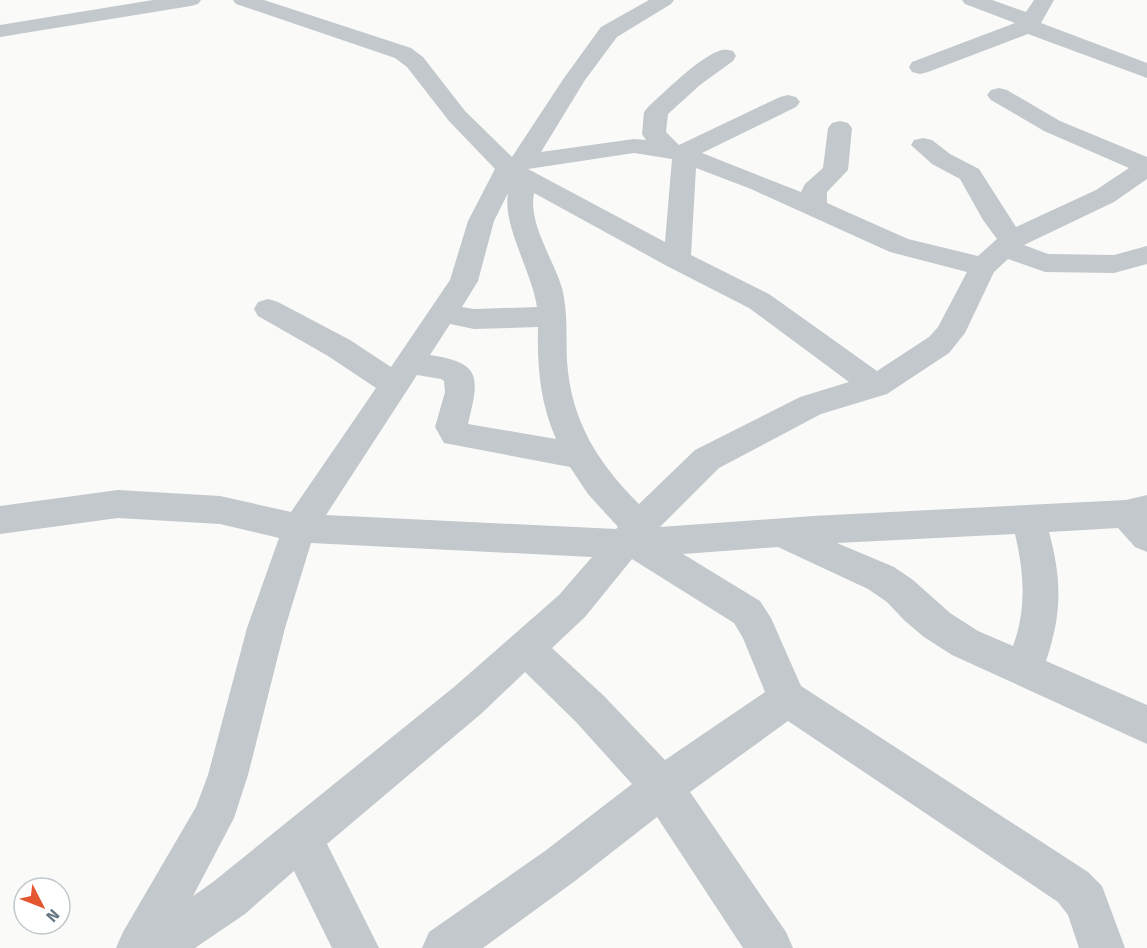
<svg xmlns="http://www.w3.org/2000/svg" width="1147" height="948" viewBox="0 0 1147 948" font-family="'Fira Sans',sans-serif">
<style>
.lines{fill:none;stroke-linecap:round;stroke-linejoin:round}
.minor{fill:#c3c8cc;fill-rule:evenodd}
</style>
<rect width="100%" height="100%" fill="#fafaf8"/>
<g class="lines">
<g class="minor">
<path d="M153,0h48l-3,4 -7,2 -191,31v-12z"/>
<path d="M233,0h31l147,48 12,9 42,54 47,46 52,-79 37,-51 48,-27h25l-3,4 -54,33 -32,43 -44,72 93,-13 12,1 -4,-6 2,-22 4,-5c18,-16 49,-48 71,-56 5,-2 9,-1 14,0l3,5 -3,5 -33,24 -32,29 -2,18 13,13 101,-48 8,-2 8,2 4,5 -4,5 -94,46 99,39 4,-8 18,-16 5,-40 4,-5 8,-2 8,2 4,5 -4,42 -21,22v11l81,36 70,17 19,-17 -14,-19 -23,-41 -28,-15 -21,-19 3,-5 9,-2 9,2 18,14 29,15 37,58 80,-37 33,-22 -85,-37 -53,-31 -4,-5 4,-5 8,-2 8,2 53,31 87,36v22l-33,23 -90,43 24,9 66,1 33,-9v18l-33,9 -69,-1 -37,-13 -14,13 -29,61 -16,20 -62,41 -66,20 -102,54 -59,59 153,-11 313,-16 21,-5v57l-12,-5 -17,-19 -69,4c13,48 13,82 -3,129l101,44v39l-195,-89 -28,-18 -19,-16 -18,-19 -19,-13 -90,-42 -95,7 77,47 11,17 30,68 287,186 14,14 23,62h-46l-11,-33 -10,-13 -270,-181 -98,71 96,140 7,16h-50l-86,-131 -82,64 -92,67h-61l7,-16 116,-81 87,-67 -56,-62 -51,-50 -43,41 -155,131 52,104h-47l-38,-77 -49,43 -50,34h-79l7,-16 73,-125 12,-32 39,-147 32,-90 -59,-14 -102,-6 -118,16v-28l118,-16 102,6 71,16 85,-124 -48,-32 -70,-40 -4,-7 4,-7 10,-3 10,3 72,38 41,27 59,-87 18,-59 27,-52 -46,-48 -42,-54 -12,-9 -159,-54zM634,153l38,6 -7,83 -137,-73zM696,168l55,21 139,63 77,20 -29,55 -9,10 -52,34 -108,-77 -78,-39zM508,193c-6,32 24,79 29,114l-63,2 -12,-2 16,-26 16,-60zM534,193l133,73 82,42 100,74 -49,15 -105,53 -56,54c-41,-41 -68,-83 -72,-143 -1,-25 1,-49 -5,-73 -9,-30 -34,-64 -28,-95zM450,324l24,5 64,-2c-1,40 2,75 18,112l-88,-15c11,-46 15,-61 -38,-69zM417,375l24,4 3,2 1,11 -10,35 9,16 126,24 18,27 30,33 -2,2 -290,-14zM1015,534c9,38 12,75 -2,112l-35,-15 -28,-18 -37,-33 -19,-13 -57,-24zM311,543l281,14 -33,38 -105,92 -241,195 -20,14 41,-78 14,-43 37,-147zM632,559l102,64 9,15 22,54 -100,68 -61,-64 -52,-48 33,-31z"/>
<path d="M962,0h30l34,12 8,-12h20l-13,23 106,40v15l-119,-44 -100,38 -8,2 -8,-2 -3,-5 3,-5 103,-39 -50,-19z"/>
</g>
</g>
<g transform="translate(42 906) rotate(132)"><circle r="28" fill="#ffffff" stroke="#c1c8cd" stroke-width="1.5"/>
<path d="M0-4.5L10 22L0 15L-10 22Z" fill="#e4572e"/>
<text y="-9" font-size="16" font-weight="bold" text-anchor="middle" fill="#657683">N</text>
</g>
</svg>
